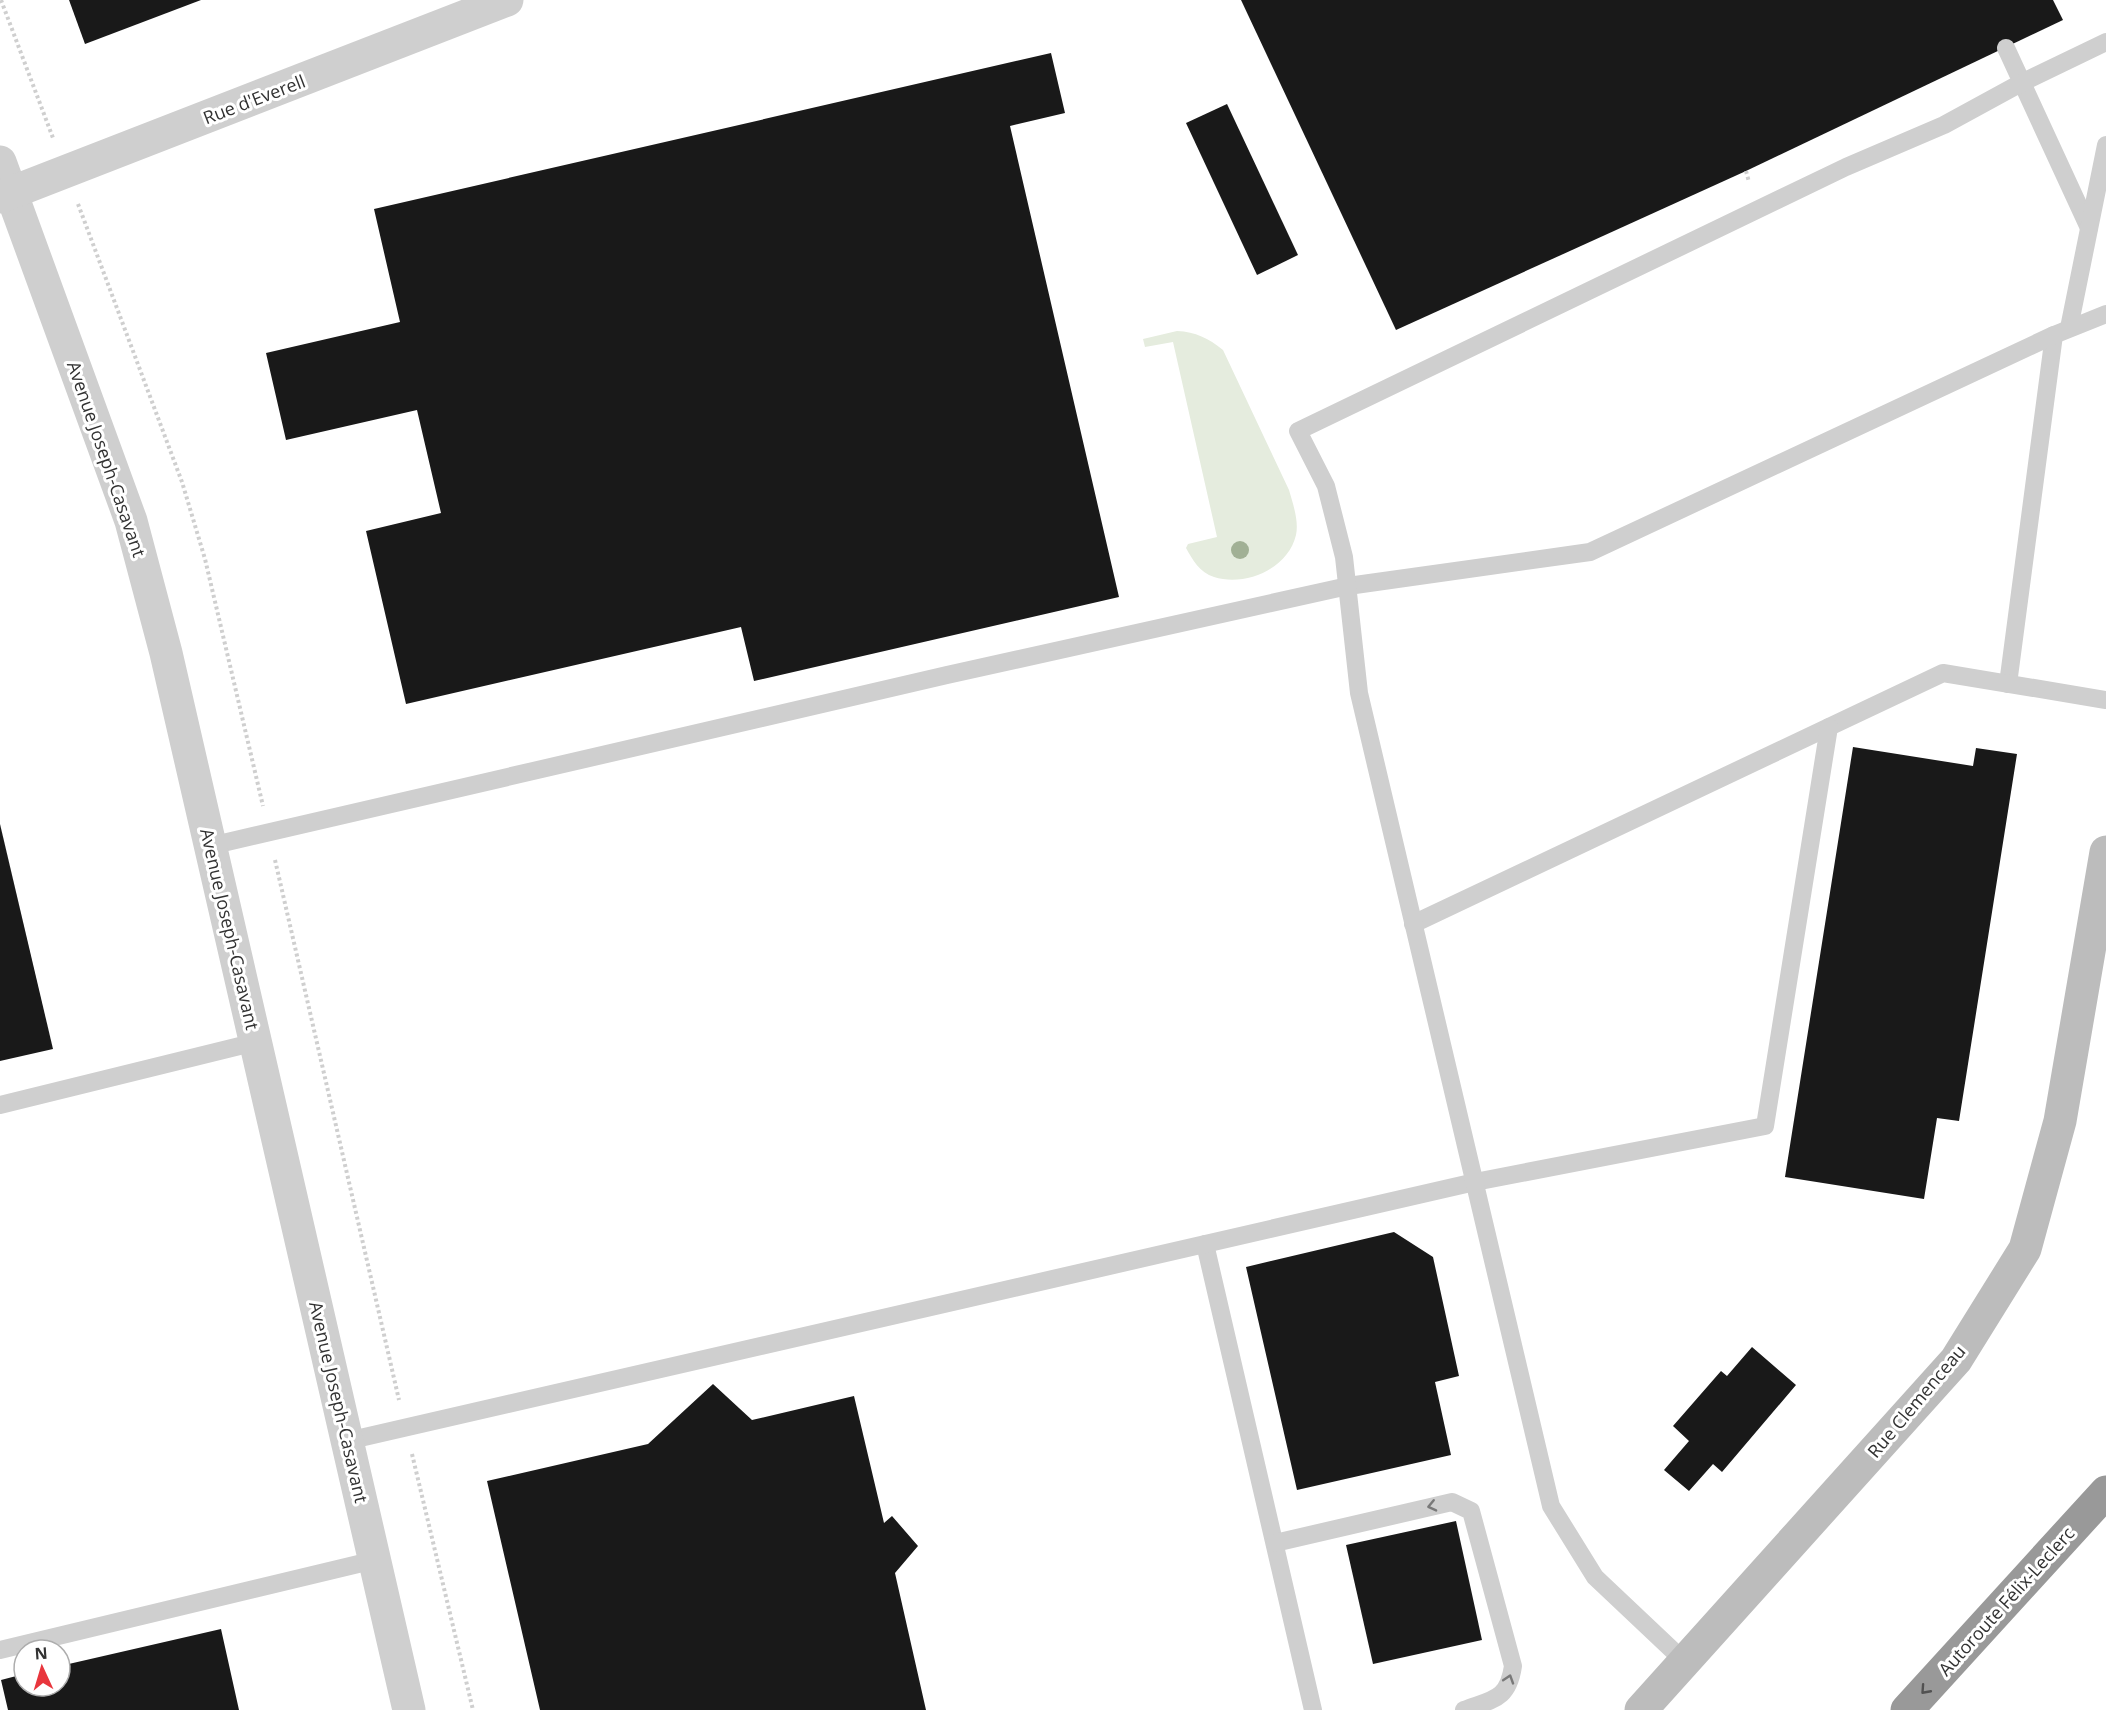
<svg xmlns="http://www.w3.org/2000/svg" width="2106" height="1710" viewBox="0 0 2106 1710" font-family="'Open Sans',sans-serif">
<style>
.green{fill:#e5ecde}
.building{fill:#191919}
.lines{fill:none;stroke-linecap:round;stroke-linejoin:round}
.path{stroke:#cfcfcf;stroke-width:4;stroke-dasharray:3 3;stroke-linecap:butt}
.lane{stroke:#cfcfcf;stroke-width:18}
.street{stroke:#cfcfcf;stroke-width:33}
.secondary{stroke:#bcbcbc;stroke-width:33}
.highway{stroke:#999;stroke-width:33}
.tree{fill:#a1b095}
.oneway{stroke:#797979}
.oneway2{stroke:#515151}
.labels{text-anchor:middle;dominant-baseline:central;stroke-width:6;stroke-linejoin:round;paint-order:stroke}
.street-label{font-size:18px;fill:#323232;stroke:#fff}
</style>
<rect width="100%" height="100%" fill="#fff"/>
<path class="green" d="M1177,331c19,1 31,7 46,19l66,140c4,14 10,31 7,45 -8,34 -51,52 -82,42 -14,-4 -22,-18 -28,-29l2,-4 29,-7 -44,-195 -28,5 -2,-8z"/>
<g class="building">
<path d="M69,0h132l-116,44z"/>
<path d="M1241,0h812l10,20 -317,151 -350,159z"/>
<path d="M1051,53l14,60 -55,13 109,471 -365,84 -13,-54 -335,77 -40,-173 75,-18 -24,-103 -131,30 -20,-87 134,-31 -26,-113z"/>
<path d="M1227,104l71,151 -41,20 -71,-152z"/>
<path d="M1853,747l120,19 3,-18 41,6 -58,367 -22,-3 -13,81 -139,-22z"/>
<path d="M0,824l53,225 -53,12z"/>
<path d="M1394,1232l39,25 26,119 -24,6 16,73 -154,35 -51,-223z"/>
<path d="M1752,1347l44,38 -74,87 -9,-8 -24,27 -25,-21 25,-29 -16,-15 48,-55 6,5z"/>
<path d="M713,1384l39,36 102,-24 30,127 8,-7 26,30 -23,27 31,137h-386l-53,-229 161,-37z"/>
<path d="M1456,1521l26,119 -109,24 -27,-119z"/>
<path d="M221,1629l18,81h-231l-7,-30 23,-6v12h36v-20z"/>
</g>
<g class="lines">
<g class="path">
<path d="M1,0l52,138"/>
<path d="M1746,171l3,11"/>
<path d="M78,204l104,278 23,77 58,247"/>
<path d="M275,860l124,540"/>
<path d="M412,1454l61,256"/>
</g>
<g class="lane">
<path d="M2006,48l83,180"/>
<path d="M2069,328l37,-183"/>
<path d="M2008,684l46,-349"/>
<path d="M210,846l737,-171 401,-89 242,-34 464,-217 52,-21"/>
<path d="M1413,924l530,-251 163,27"/>
<path d="M0,1105l256,-63"/>
<path d="M1205,1244l108,466"/>
<path d="M347,1441l1128,-259 290,-56 64,-399"/>
<path d="M1275,1543l177,-41 19,9 42,155c-5,34 -20,33 -49,44"/>
<path d="M0,1650l375,-90"/>
<path d="M1685,1662l-90,-85 -44,-71 -192,-813 -15,-136 -18,-71 -28,-55 548,-264 98,-42 77,-42 85,-41"/>
</g>
<g class="street">
<path d="M0,162l131,359 35,132 243,1057"/>
<path d="M0,197l507,-197"/>
</g>
<path class="secondary" d="M1641,1710l315,-350 69,-111 35,-128 46,-269"/>
<path class="highway" d="M1907,1710l199,-218"/>
</g>
<circle class="tree" cx="1240" cy="550" r="9"/>
<defs><path id="oneway-chevron" d="M-2-3.5L2.5 0L-2 3.5" fill="none" stroke-width="1.6" stroke-linecap="round" stroke-linejoin="round" transform="scale(1.5)"/></defs>
<g class="oneway">
<use href="#oneway-chevron" transform="translate(1432 1506) rotate(167)"/>
<use href="#oneway-chevron" transform="translate(1509 1679) rotate(-72)"/>
</g>
<use class="oneway2" href="#oneway-chevron" transform="translate(1925 1690) rotate(132)"/>
<g class="labels">
<g class="street-label">
<text transform="translate(254 99) rotate(-21)">Rue d'Everell</text>
<text transform="translate(107 459) rotate(71)">Avenue Joseph-Casavant</text>
<text transform="translate(230 929) rotate(77)">Avenue Joseph-Casavant</text>
<text transform="translate(1916 1401) rotate(-50)">Rue Clemenceau</text>
<text transform="translate(339 1402) rotate(77)">Avenue Joseph-Casavant</text>
<text transform="translate(2006 1601) rotate(-48)">Autoroute Félix-Leclerc</text>
</g>
</g>
<g transform="translate(42 1668) rotate(356)"><circle r="28" fill="#ffffff" stroke="#adadad" stroke-width="1.5"/>
<path d="M0-4.5L10 22L0 15L-10 22Z" fill="#e8363d"/>
<text y="-9" font-size="16" font-weight="bold" text-anchor="middle" fill="#323232">N</text>
</g>
</svg>
